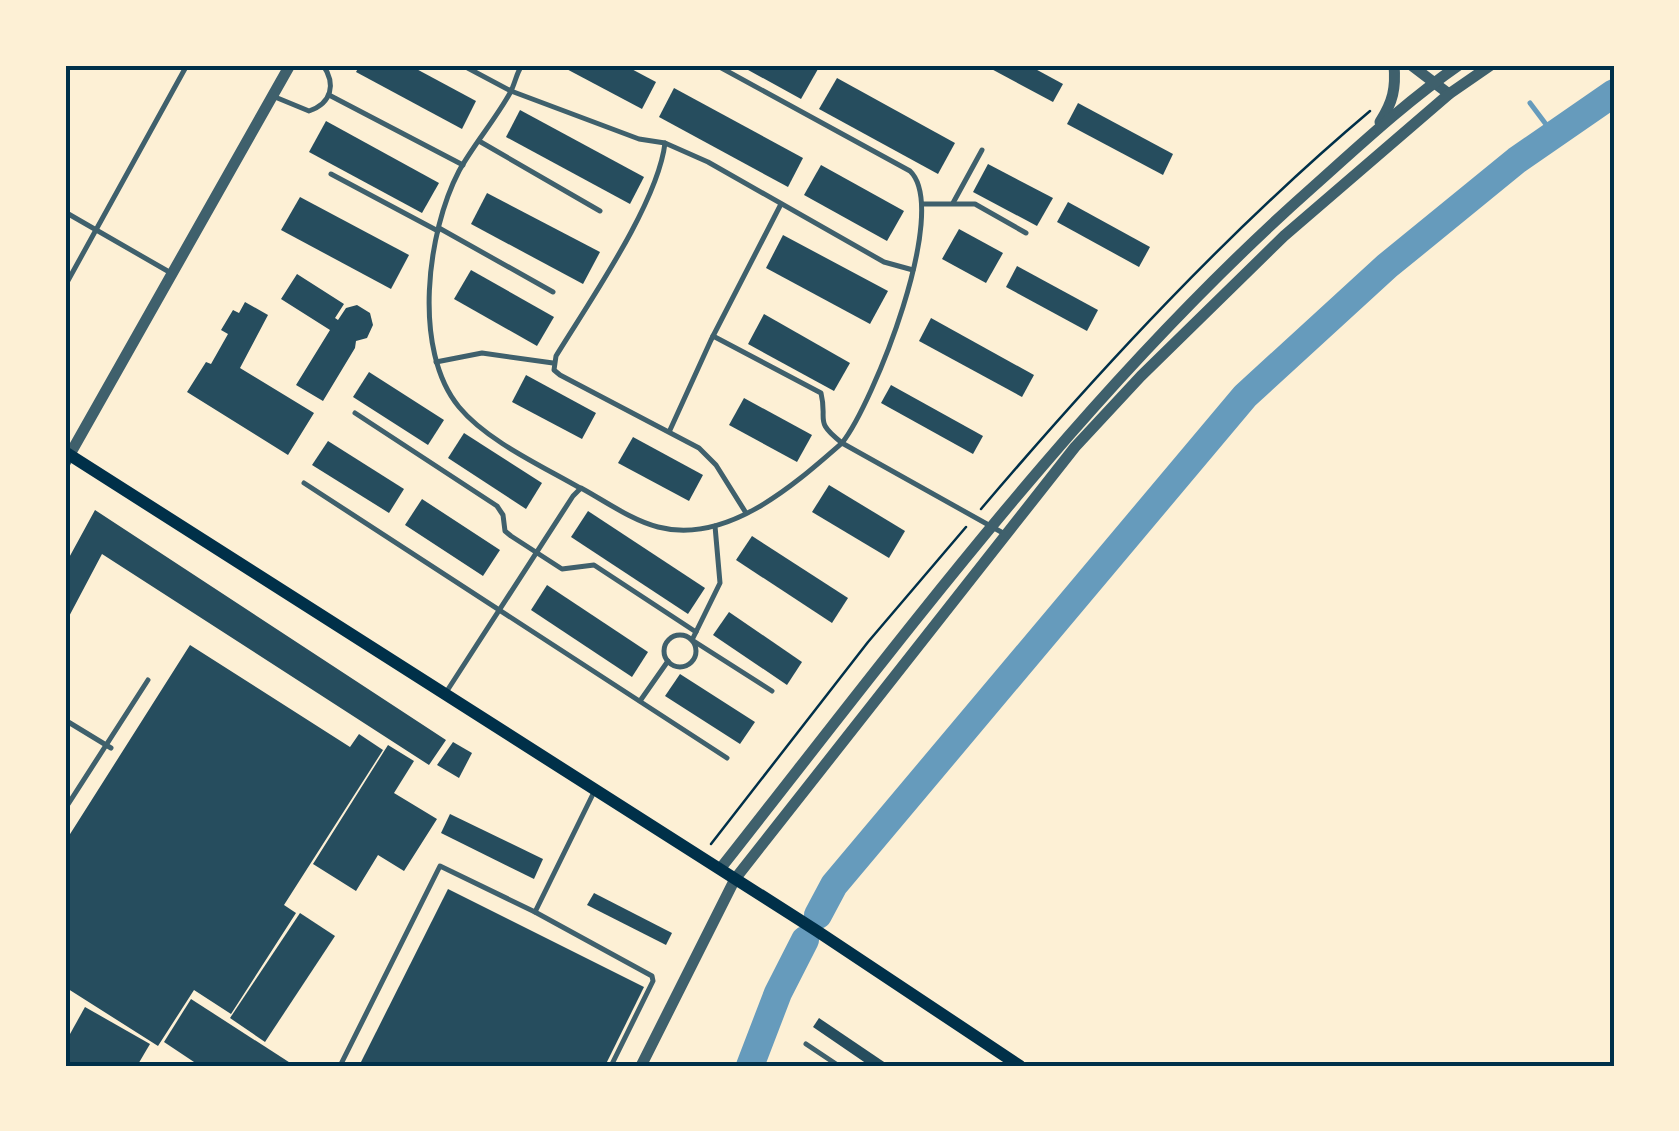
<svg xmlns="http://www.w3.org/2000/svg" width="1679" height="1131" viewBox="0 0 1679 1131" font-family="'Exo 2',sans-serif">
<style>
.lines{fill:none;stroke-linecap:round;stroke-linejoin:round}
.stream{stroke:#669bbc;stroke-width:5}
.river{stroke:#669bbc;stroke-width:28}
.building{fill:#264d5e}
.path{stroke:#003049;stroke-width:2.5}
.service{stroke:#3f606c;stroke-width:5}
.tertiary{stroke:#3f606c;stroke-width:11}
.secondary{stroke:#003049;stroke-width:12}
.neatline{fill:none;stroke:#003049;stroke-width:4}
</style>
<rect width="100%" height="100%" fill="#fdf0d5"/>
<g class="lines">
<path class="stream" d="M1530,103l24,32"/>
<g class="river">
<path d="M818,915l16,-30 411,-489 142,-130 130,-106 97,-67"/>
<path d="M750,1066l28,-73 27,-53"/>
</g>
</g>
<g class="building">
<path d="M360,65h49l67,36 -14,28 -106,-57z"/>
<path d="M559,65h65l32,17 -14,27z"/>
<path d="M739,65h72l7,4 -17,30z"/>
<path d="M984,65h44l35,19 -10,18z"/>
<path d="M837,78l118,65 -17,31 -119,-65z"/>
<path d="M674,88l129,70 -15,29 -129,-70z"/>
<path d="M1078,103l95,51 -10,21 -96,-51z"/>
<path d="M520,110l124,67 -14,27 -124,-67z"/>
<path d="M326,121l113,62 -17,30 -113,-61z"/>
<path d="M988,164l65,34 -16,28 -64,-34z"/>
<path d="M821,165l83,46 -17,30 -83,-46z"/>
<path d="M487,193l113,59 -17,32 -112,-60z"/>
<path d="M300,197l109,58 -18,34 -110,-59z"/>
<path d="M1068,202l82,45 -11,20 -82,-45z"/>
<path d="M959,229l44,24 -17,30 -44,-24z"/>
<path d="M783,235l105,56 -18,33 -104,-56z"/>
<path d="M1017,266l81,44 -11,21 -81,-44z"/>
<path d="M471,270l83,47 -17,29 -83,-47z"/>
<path d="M297,274l47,30 -9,14 3,2 8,-12 11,-3 13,8 3,12 -6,13 -11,3 -1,7 -32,53 -27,-16 34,-55 -49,-31z"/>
<path d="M245,302l23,13 -28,53 74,45 -26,42 -101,-63 19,-30 5,2 17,-30 -7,-4 12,-20 6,3z"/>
<path d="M764,314l86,49 -16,28 -86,-47z"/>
<path d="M931,318l103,57 -12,22 -103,-56z"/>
<path d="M369,372l75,48 -16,25 -75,-48z"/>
<path d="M526,375l70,38 -14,26 -70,-37z"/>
<path d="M891,385l92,51 -10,18 -92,-51z"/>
<path d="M744,398l68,37 -15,27 -68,-37z"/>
<path d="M464,433l78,50 -16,26 -78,-51z"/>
<path d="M633,437l70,38 -14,26 -71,-38z"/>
<path d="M328,441l76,48 -15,24 -77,-48z"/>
<path d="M829,485l76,46 -16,27 -77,-46z"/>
<path d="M422,499l78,51 -17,26 -78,-51z"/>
<path d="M95,510l351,230 -17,25 -327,-211 -37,70v-59z"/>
<path d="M588,511l117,77 -17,26 -117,-77z"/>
<path d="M752,536l96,62 -16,25 -96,-63z"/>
<path d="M547,585l101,67 -16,25 -101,-67z"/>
<path d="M729,612l73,50 -15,23 -74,-50z"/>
<path d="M190,645l160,102 9,-13 24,16 -99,155 12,8 -65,101 -37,-24 -36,56 -93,-59v-145z"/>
<path d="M680,674l75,48 -15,22 -75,-48z"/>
<path d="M453,742l19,11 -13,25 -22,-13z"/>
<path d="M388,745l26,16 -20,32 43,26 -33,52 -26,-16 -22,36 -43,-27z"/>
<path d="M450,814l93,45 -9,20 -93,-46z"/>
<path d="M448,889l196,98 -39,79h-246z"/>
<path d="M594,893l78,40 -6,12 -79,-40z"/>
<path d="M300,913l35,23 -70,106 -35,-24z"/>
<path d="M191,999l104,67h-95l-36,-24z"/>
<path d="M85,1007l65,37 -13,22h-72v-23z"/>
<path d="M819,1018l71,48h-20l-57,-39z"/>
</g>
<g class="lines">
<g class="path">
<path d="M981,509c120,-141 247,-278 389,-398"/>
<path d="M711,844l157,-202 98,-115"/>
</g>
<g class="service">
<path d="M462,65l49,26 128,48 26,4 43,19 176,100 29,8"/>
<path d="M522,65c-6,9 -7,19 -12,28 -15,27 -36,51 -51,78 -32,61 -47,179 0,236 28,34 83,59 121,81"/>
<path d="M1425,65h1"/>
<path d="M329,95l134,70"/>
<path d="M275,97l34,14c23,-8 27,-27 14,-46"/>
<path d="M479,141l121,70"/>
<path d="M665,143c-7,60 -76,159 -109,213l-2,14 6,5 139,73 17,17 30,48"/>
<path d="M331,174l107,57"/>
<path d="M953,203l29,-53"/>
<path d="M922,204h53l51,29"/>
<path d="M65,212l106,61"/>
<path d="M439,228l114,64"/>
<path d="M65,286l122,-221"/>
<path d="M713,336l108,57c7,29 -8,27 21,50 31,-39 109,-233 68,-272l-194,-106"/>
<path d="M436,362l46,-9 71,10"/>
<path d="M355,413l142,93 6,9 2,16 6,5 51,33 32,-4 102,67"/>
<path d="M670,430l41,-90 70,-136"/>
<path d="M304,483l423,275"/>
<path d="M715,526l5,57 -28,57 80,51"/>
<circle cx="680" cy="651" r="16"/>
<path d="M445,694l128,-198 8,-8c24,13 50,32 77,39 69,18 136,-42 184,-84l161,90"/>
<path d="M640,701l28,-40"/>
<path d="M65,720l46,28"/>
<path d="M65,809l83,-129"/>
<path d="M535,912l59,-120"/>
<path d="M806,1044l33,22"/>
<path d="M340,1066l100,-200 95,46 117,64 1,5 -42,85"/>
</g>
<g class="tertiary">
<path d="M1411,65l38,29"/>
<path d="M1380,122c13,-20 16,-34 14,-57"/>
<path d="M65,463l225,-398"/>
<path d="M720,869c187,-237 367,-482 594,-683 47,-42 93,-85 145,-121"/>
<path d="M641,1066l94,-187 340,-432 66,-71 143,-140 165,-142 42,-29"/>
</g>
<path class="secondary" d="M65,452l752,479 203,135"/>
</g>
<rect width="1679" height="1131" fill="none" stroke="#fdf0d5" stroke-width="135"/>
<rect x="68" y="68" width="1544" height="996" class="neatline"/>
</svg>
